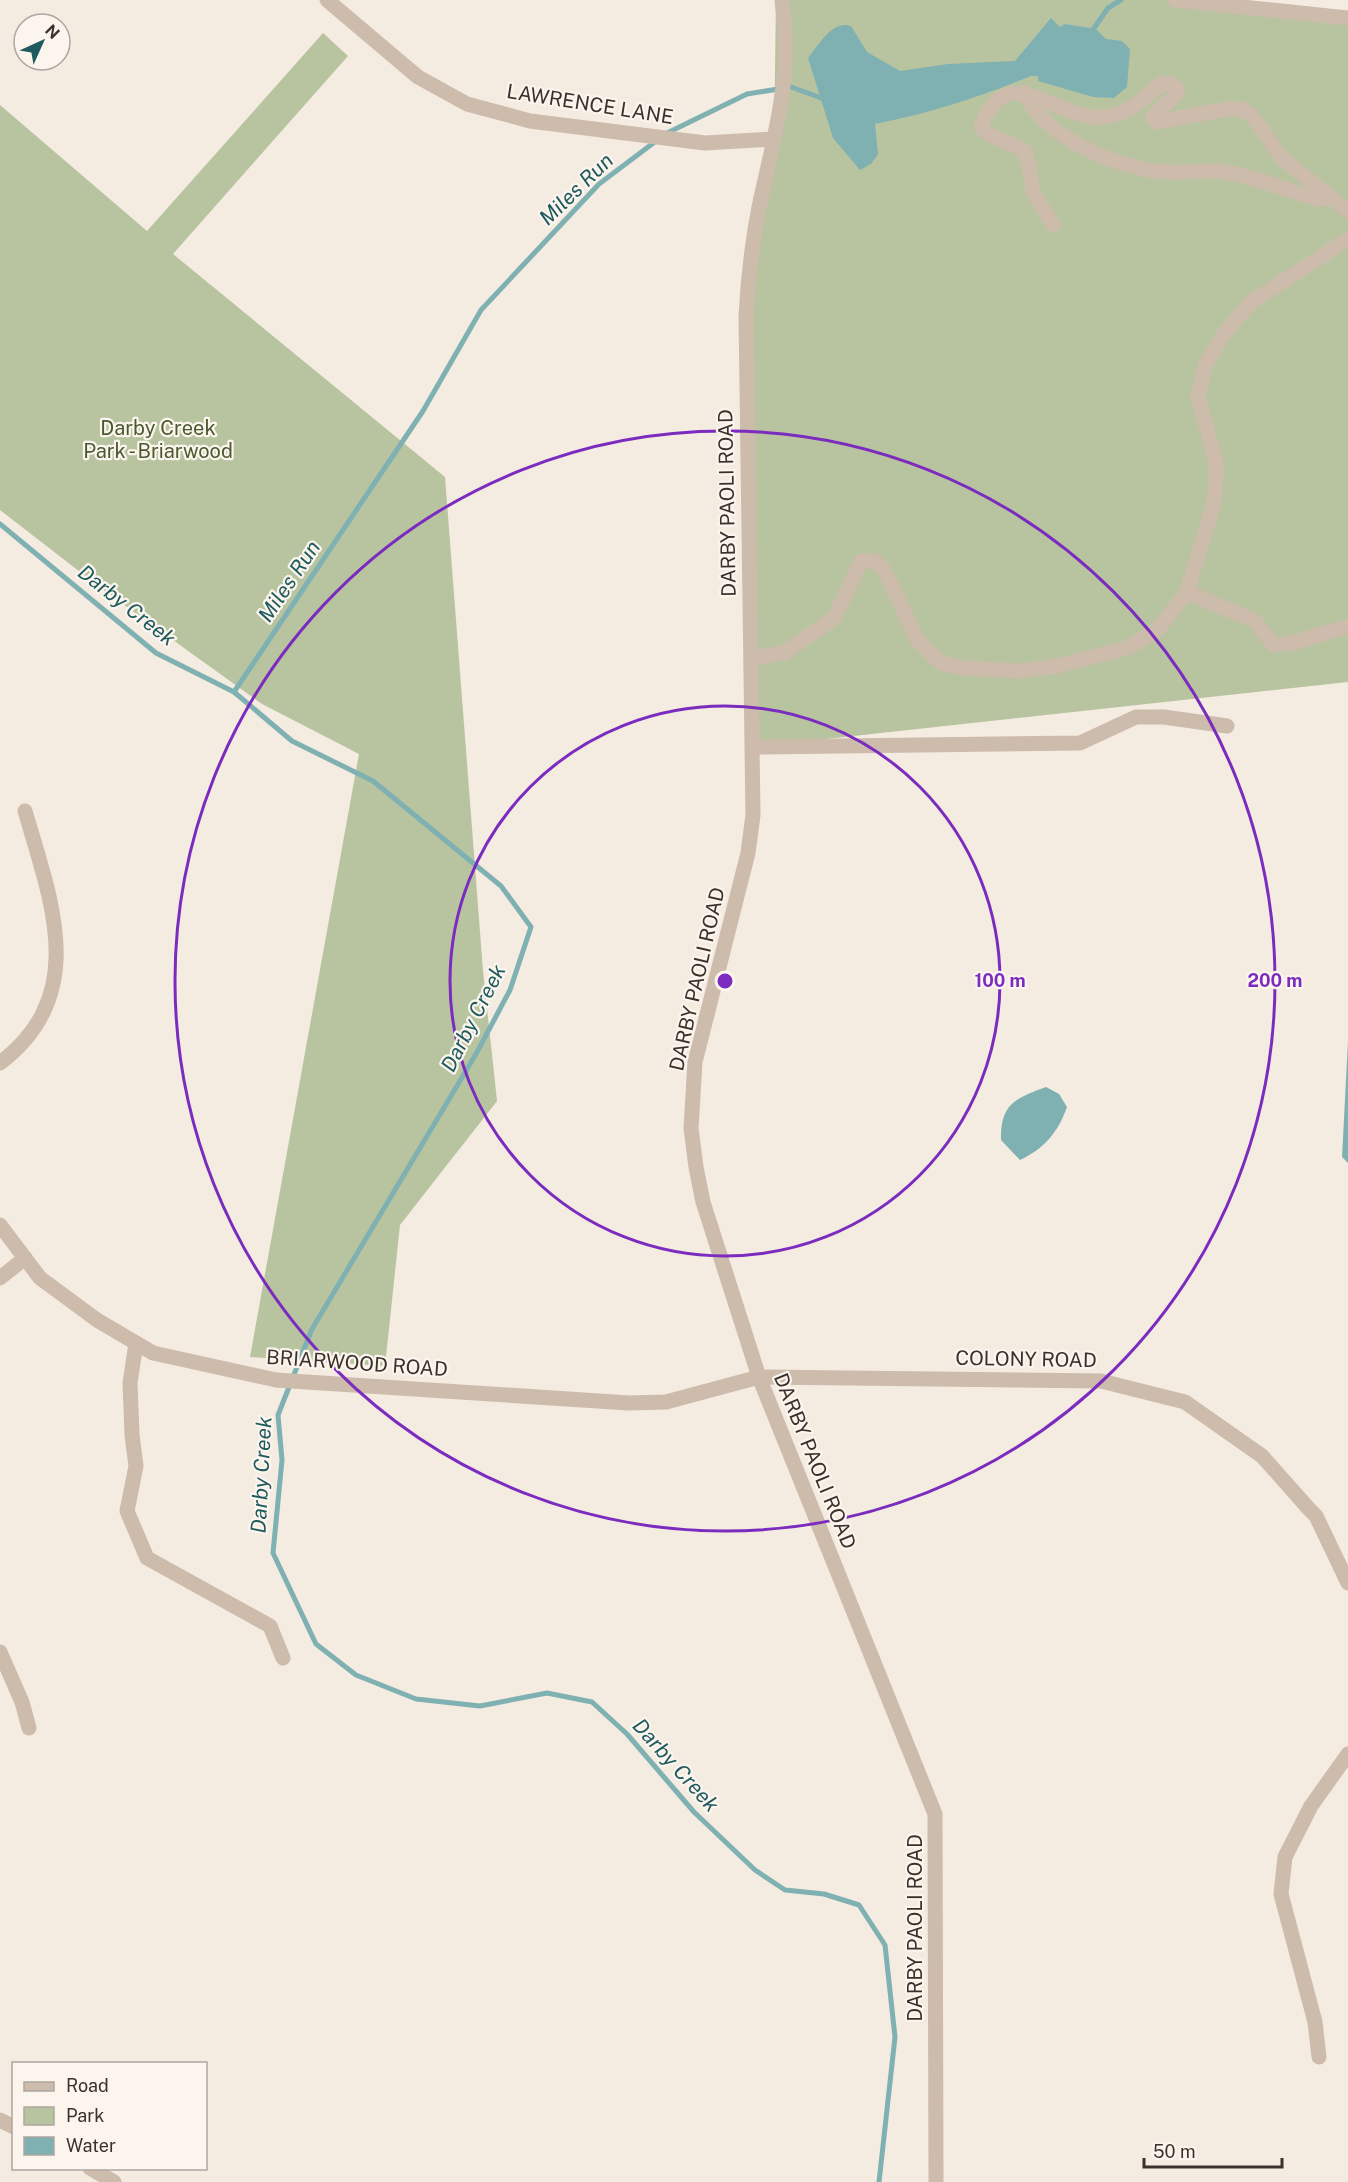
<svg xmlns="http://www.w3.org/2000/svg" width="1348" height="2182" viewBox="0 0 1348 2182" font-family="'Public Sans',sans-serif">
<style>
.green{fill:#b8c4a0}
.water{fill:#7fb0b2}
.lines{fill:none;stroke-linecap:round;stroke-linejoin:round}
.stream{stroke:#7fb0b2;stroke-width:5}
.minor{stroke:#cdbbac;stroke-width:15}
.ring{fill:none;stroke:#7b2cbf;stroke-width:3}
.labels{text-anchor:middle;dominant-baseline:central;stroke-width:4.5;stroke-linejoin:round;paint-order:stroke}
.street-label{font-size:20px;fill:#3b302b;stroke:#fbf5ee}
.park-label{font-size:20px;fill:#4a5a2e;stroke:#fbf5ee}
.water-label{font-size:21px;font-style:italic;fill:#1f5a5e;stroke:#fbf5ee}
.centre{fill:#7b2cbf;stroke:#fbf5ee;stroke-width:3}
.ring-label{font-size:18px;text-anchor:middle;font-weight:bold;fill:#7b2cbf;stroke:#fbf5ee;stroke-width:4.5;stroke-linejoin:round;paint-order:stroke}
</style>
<rect width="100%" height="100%" fill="#f4ebe1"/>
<g class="green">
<path d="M776,0h399l173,18v664l-594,65 -8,-431 28,-177z"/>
<path d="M323,33l25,23 -175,198 272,223 38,494 14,130 -97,124 -15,141 -135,-9 109,-603 -97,-50 -160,-115 -102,-79v-405l147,126z"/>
</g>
<g class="water">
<path d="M1051,18l9,9 5,-3 31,5 10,10 16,2 8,8 -3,38 -13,11 -21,-1 -55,-16v-5h-7c-51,21 -101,37 -156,48l3,30 -7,10 -11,6 -27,-32 -25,-80c11,-13 24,-38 43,-32l16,26 33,19 48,-7 67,-3z"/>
<path d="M1348,1041v122l-6,-6z"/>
<path d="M1046,1087l13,7 8,13c-9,25 -22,41 -47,53l-19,-20c-1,-36 15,-42 45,-53z"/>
</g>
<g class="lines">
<g class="stream">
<path d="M1090,34l18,-26 13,-8"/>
<path d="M663,135l84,-41 44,-7 36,13"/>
<path d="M0,524l156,129 78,39 58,49 81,40 128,105 30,41 -21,63 -34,64 -164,275 -34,86 4,45 -9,93 43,91 40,31 60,24 64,7 67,-13 45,9 35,32 67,78 61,58 30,20 39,4 35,11 26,40 10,92 -16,145"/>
<path d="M234,692l189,-281 58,-101 118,-126 57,-43"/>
</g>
<g class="minor">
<path d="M327,0l91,77 49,27 63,17 175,22 69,-4"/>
<path d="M782,0c11,78 -7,132 -23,207 -7,36 -11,72 -13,109l7,499 -5,38 -53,209 -4,66 5,39 7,35 56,175 176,437 1,368"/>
<path d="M1175,0l173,18"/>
<path d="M1024,92c20,46 98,79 146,80 19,1 36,-3 55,0 30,5 62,18 92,27l14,-1"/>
<path d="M1053,225l-20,-33 -4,-28 -5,-14 -36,-16 -7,-7c26,-72 76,-5 122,-10 25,-2 41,-19 59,-34l10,1 6,5c-4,13 -19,17 -26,29l4,4 71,-13h15l10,7 30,42 66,53"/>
<path d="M1348,239l-98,64 -27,32 -18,31 -7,31 18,65 -1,37 -28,93 68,29 19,24 19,-2 55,-17"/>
<path d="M752,658l32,-5 50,-35 27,-57h14l9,8 34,72 23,22 22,5 57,3 37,-5 70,-18 30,-18 30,-38"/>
<path d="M754,747l326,-4 56,-26h28l63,9"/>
<path d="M0,1063c90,-68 51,-162 25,-252"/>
<path d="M0,1225l40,53 57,42 56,33 123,27 353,23 37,-1 93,-25 342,4 84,21 77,54 47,53 7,7 32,67"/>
<path d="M0,1278l25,-20"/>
<path d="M136,1343l-6,40 2,52 4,31 -9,45 20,47 123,68 13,32"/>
<path d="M0,1652l22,50 7,26"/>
<path d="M1319,2057l-4,-35 -34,-128 4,-37 26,-51 37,-52"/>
<path d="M0,2120l14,7"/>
<path d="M90,2168l24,14"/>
</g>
</g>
<g class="ring">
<circle cx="725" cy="981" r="275"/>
<circle cx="725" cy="981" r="550"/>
</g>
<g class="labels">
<g class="street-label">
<text transform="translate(590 104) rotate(9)">LAWRENCE LANE</text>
<text transform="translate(727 503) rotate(-91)">DARBY PAOLI ROAD</text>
<text transform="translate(697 979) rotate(-77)">DARBY PAOLI ROAD</text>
<text transform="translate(1026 1359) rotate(1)">COLONY ROAD</text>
<text transform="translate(357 1363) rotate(4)">BRIARWOOD ROAD</text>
<text transform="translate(815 1461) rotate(68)">DARBY PAOLI ROAD</text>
<text transform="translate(915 1928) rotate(-90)">DARBY PAOLI ROAD</text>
</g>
<g class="park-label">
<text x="158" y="428">Darby Creek<tspan x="158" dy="23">Park - Briarwood</tspan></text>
</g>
<g class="water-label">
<text transform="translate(576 189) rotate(-44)">Miles Run</text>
<text transform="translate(289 581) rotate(-56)">Miles Run</text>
<text transform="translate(127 605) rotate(38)">Darby Creek</text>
<text transform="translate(473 1018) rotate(-63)">Darby Creek</text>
<text transform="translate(261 1475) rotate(-87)">Darby Creek</text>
<text transform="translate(676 1765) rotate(48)">Darby Creek</text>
</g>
</g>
<circle cx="725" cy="981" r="9" class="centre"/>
<g class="ring-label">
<text x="1000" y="987">100 m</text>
<text x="1275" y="987">200 m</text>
</g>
<rect x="12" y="2062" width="195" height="108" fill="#fbf5ee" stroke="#aea6a0" stroke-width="1.5"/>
<rect x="24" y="2082" width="30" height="9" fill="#cdbbac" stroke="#aea6a0" stroke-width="1.5"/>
<text x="66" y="2092" font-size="18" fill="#3b302b">Road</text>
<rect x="24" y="2107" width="30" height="18" fill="#b8c4a0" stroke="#aea6a0" stroke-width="1.5"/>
<text x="66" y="2122" font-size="18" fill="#3b302b">Park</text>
<rect x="24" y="2137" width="30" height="18" fill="#7fb0b2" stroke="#aea6a0" stroke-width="1.5"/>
<text x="66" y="2152" font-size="18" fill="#3b302b">Water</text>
<g transform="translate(42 42) rotate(45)"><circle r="28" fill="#fbf5ee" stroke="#aea6a0" stroke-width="1.5"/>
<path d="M0-4.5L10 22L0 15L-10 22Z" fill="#1f5a5e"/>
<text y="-9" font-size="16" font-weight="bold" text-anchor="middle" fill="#3b302b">N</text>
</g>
<path d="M1144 2158v9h138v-9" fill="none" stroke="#3b302b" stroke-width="3"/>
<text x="1153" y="2158" font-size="18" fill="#3b302b" stroke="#fbf5ee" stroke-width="4.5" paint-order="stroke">50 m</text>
</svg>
